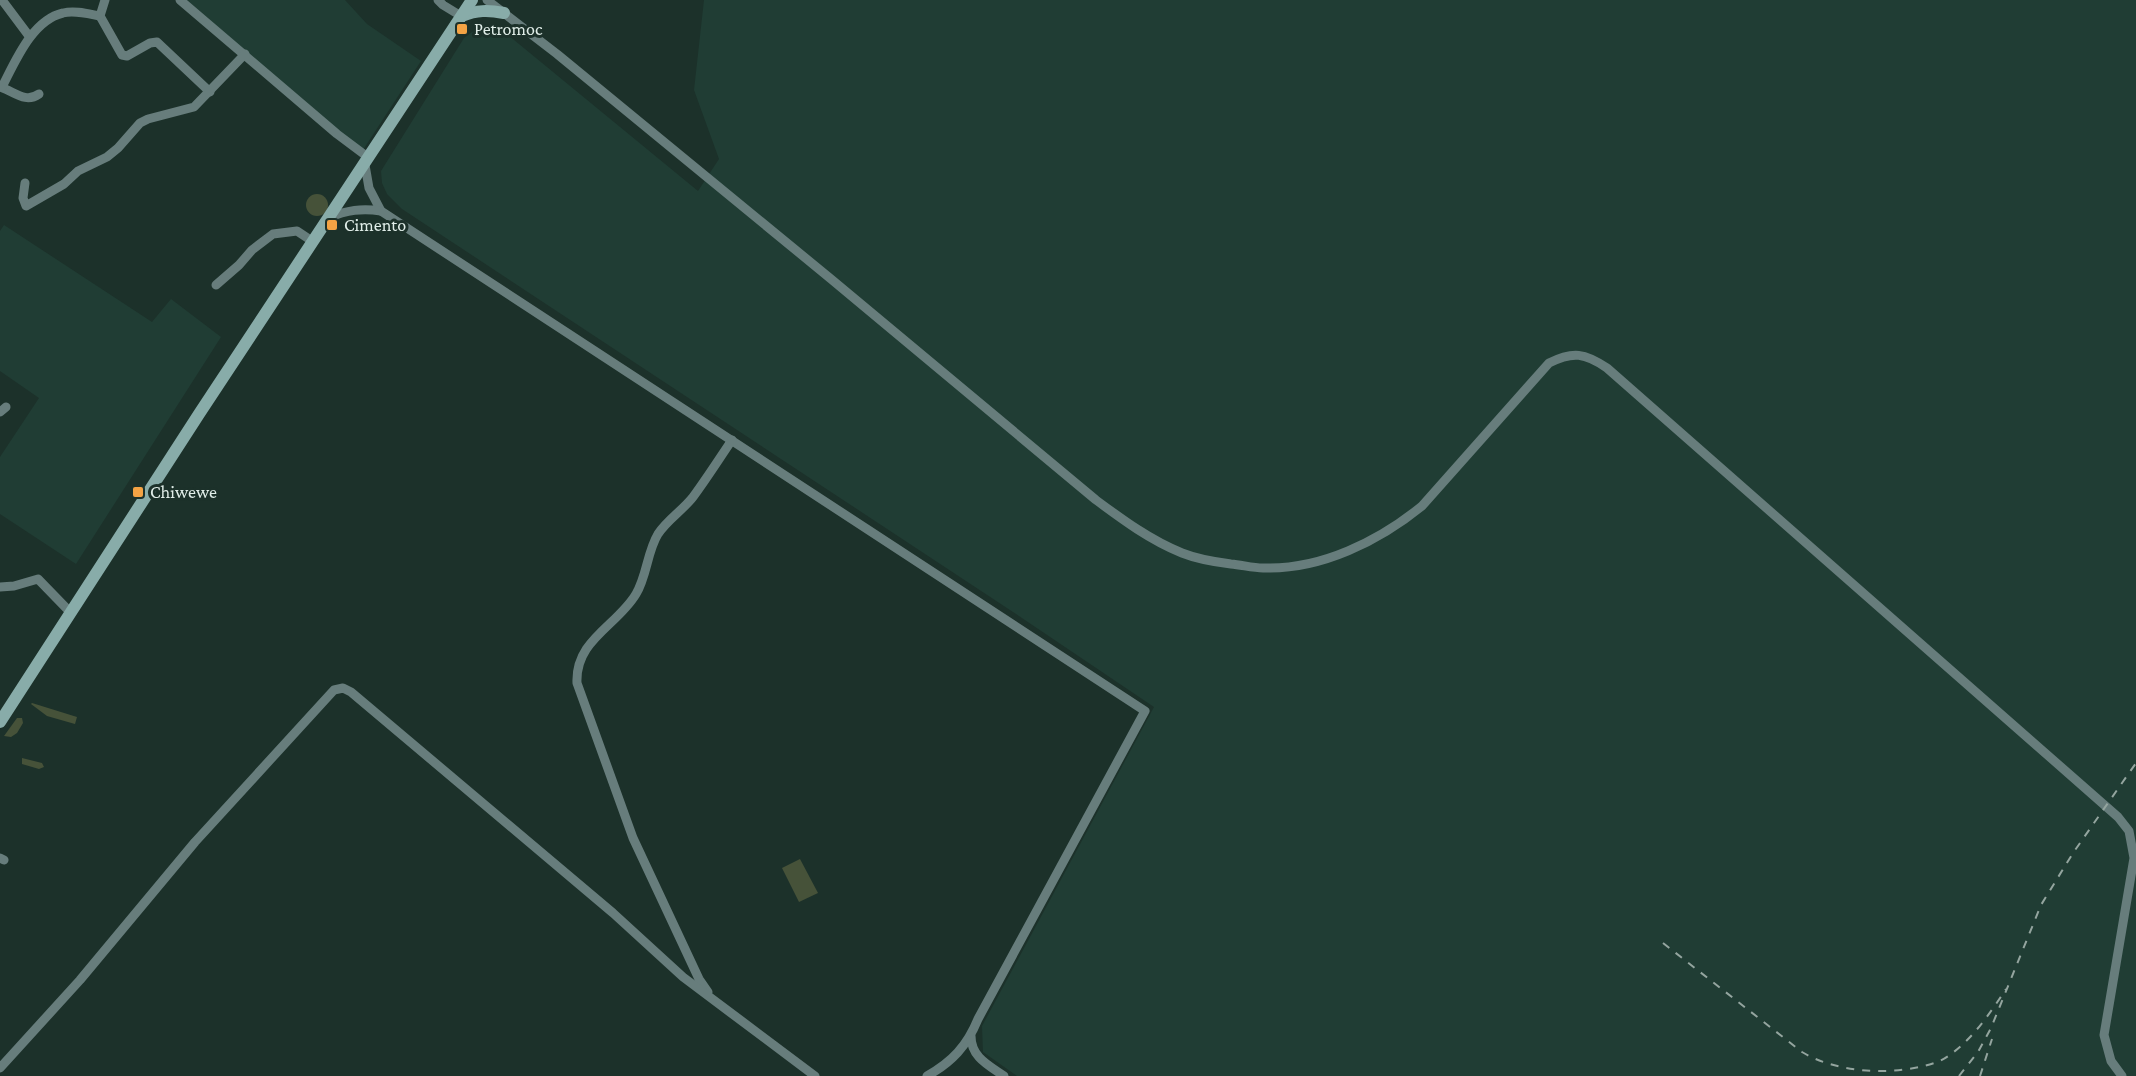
<svg xmlns="http://www.w3.org/2000/svg" width="2136" height="1076" viewBox="0 0 2136 1076" font-family="'Crimson Pro',serif">
<style>
.built{fill:#203d34}
.green{fill:#465239}
.lines{fill:none;stroke-linecap:round;stroke-linejoin:round}
.street{stroke:#677d7c;stroke-width:9}
.secondary{stroke:#88aca9;stroke-width:12}
.rail{stroke:#94a59f;stroke-width:2;stroke-dasharray:8 8;stroke-linecap:butt}
.poi-dot{fill:#f4a344;stroke:#1c312a;stroke-width:2}
.labels{text-anchor:middle;dominant-baseline:central;stroke-width:6;stroke-linejoin:round;paint-order:stroke}
.poi-label{font-size:18px;fill:#e1eee9;stroke:#1c312a;text-anchor:start}
</style>
<rect width="100%" height="100%" fill="#1c312a"/>
<g class="built">
<path d="M187,0h158l22,24 54,37 -60,92z"/>
<path d="M704,0h1432v1076h-1119l-34,-24 -1,-26 172,-319 -141,-95 -611,-403 -15,-15 -5,-11 -1,-12 83,-133 12,-9 18,-4 8,5 196,161 21,-32 -25,-69z"/>
<path d="M4,225l148,97 19,-23 50,38 -145,227 -76,-50v-57l39,-59 -39,-27v-140z"/>
</g>
<g class="green">
<circle cx="317" cy="205" r="11"/>
<path d="M32,703l45,14 -2,7 -28,-8 -16,-12z"/>
<path d="M17,718h5l1,5 -6,10 -6,4 -7,-1z"/>
<path d="M22,758l20,5 2,4 -5,2 -17,-5z"/>
<path d="M800,859l18,34 -19,9 -17,-34z"/>
</g>
<g class="lines">
<g class="street">
<path d="M2,0l27,36"/>
<path d="M180,0l157,134 32,24"/>
<path d="M438,0l5,5 18,11"/>
<path d="M487,0l70,54 274,225 265,221c27,20 54,40 86,53 15,6 33,9 49,11 11,1 22,4 32,4 58,2 116,-27 159,-62l127,-143c24,-12 36,-10 58,5l511,449 11,14 5,27 -30,177 7,26 11,15"/>
<path d="M100,16l22,39 5,1 23,-13 7,-1 53,50"/>
<path d="M0,87c14,4 25,17 39,7"/>
<path d="M2,87c13,-25 30,-67 61,-74 12,-3 26,1 37,3l5,-16"/>
<path d="M365,165l4,23 12,23 764,500 -167,308c-11,27 -26,43 -51,57"/>
<path d="M25,183l-2,15 3,8 38,-22 14,-13 29,-14 11,-9 22,-25 8,-4 46,-12 51,-53"/>
<path d="M328,218c19,-8 34,-10 53,-7"/>
<path d="M216,285l23,-20 13,-15 21,-16 24,-3 15,10"/>
<path d="M0,412l6,-5"/>
<path d="M0,587l14,-1 24,-7 33,34"/>
<path d="M0,858l4,2"/>
<path d="M708,992l-9,-13 -66,-141 -56,-155c-2,-43 40,-57 59,-89 11,-18 11,-42 22,-60 9,-14 25,-24 35,-37 14,-19 26,-38 39,-57"/>
<path d="M971,1036c0,21 17,29 33,40"/>
<path d="M0,1068l80,-88 115,-138 139,-152 9,-2 8,4 262,221 70,64 132,99"/>
</g>
<g class="secondary">
<path d="M462,16c15,-6 26,-6 42,-3"/>
<path d="M0,722l199,-308 273,-414"/>
</g>
<g class="rail">
<path d="M1663,943l139,109c38,23 98,24 138,9 28,-15 49,-46 66,-72"/>
<path d="M1959,1076l19,-24 13,-24 50,-123 32,-52 63,-90"/>
<path d="M1980,1076l12,-37"/>
</g>
</g>
<g class="poi-dot">
<rect x="456" y="23" width="12" height="12" rx="3"/>
<rect x="326" y="219" width="12" height="12" rx="3"/>
<rect x="132" y="486" width="12" height="12" rx="3"/>
</g>
<g class="labels">
<g class="poi-label">
<text x="474" y="29">Petromoc</text>
<text x="344" y="225">Cimento</text>
<text x="150" y="492">Chiwewe</text>
</g>
</g>
</svg>
